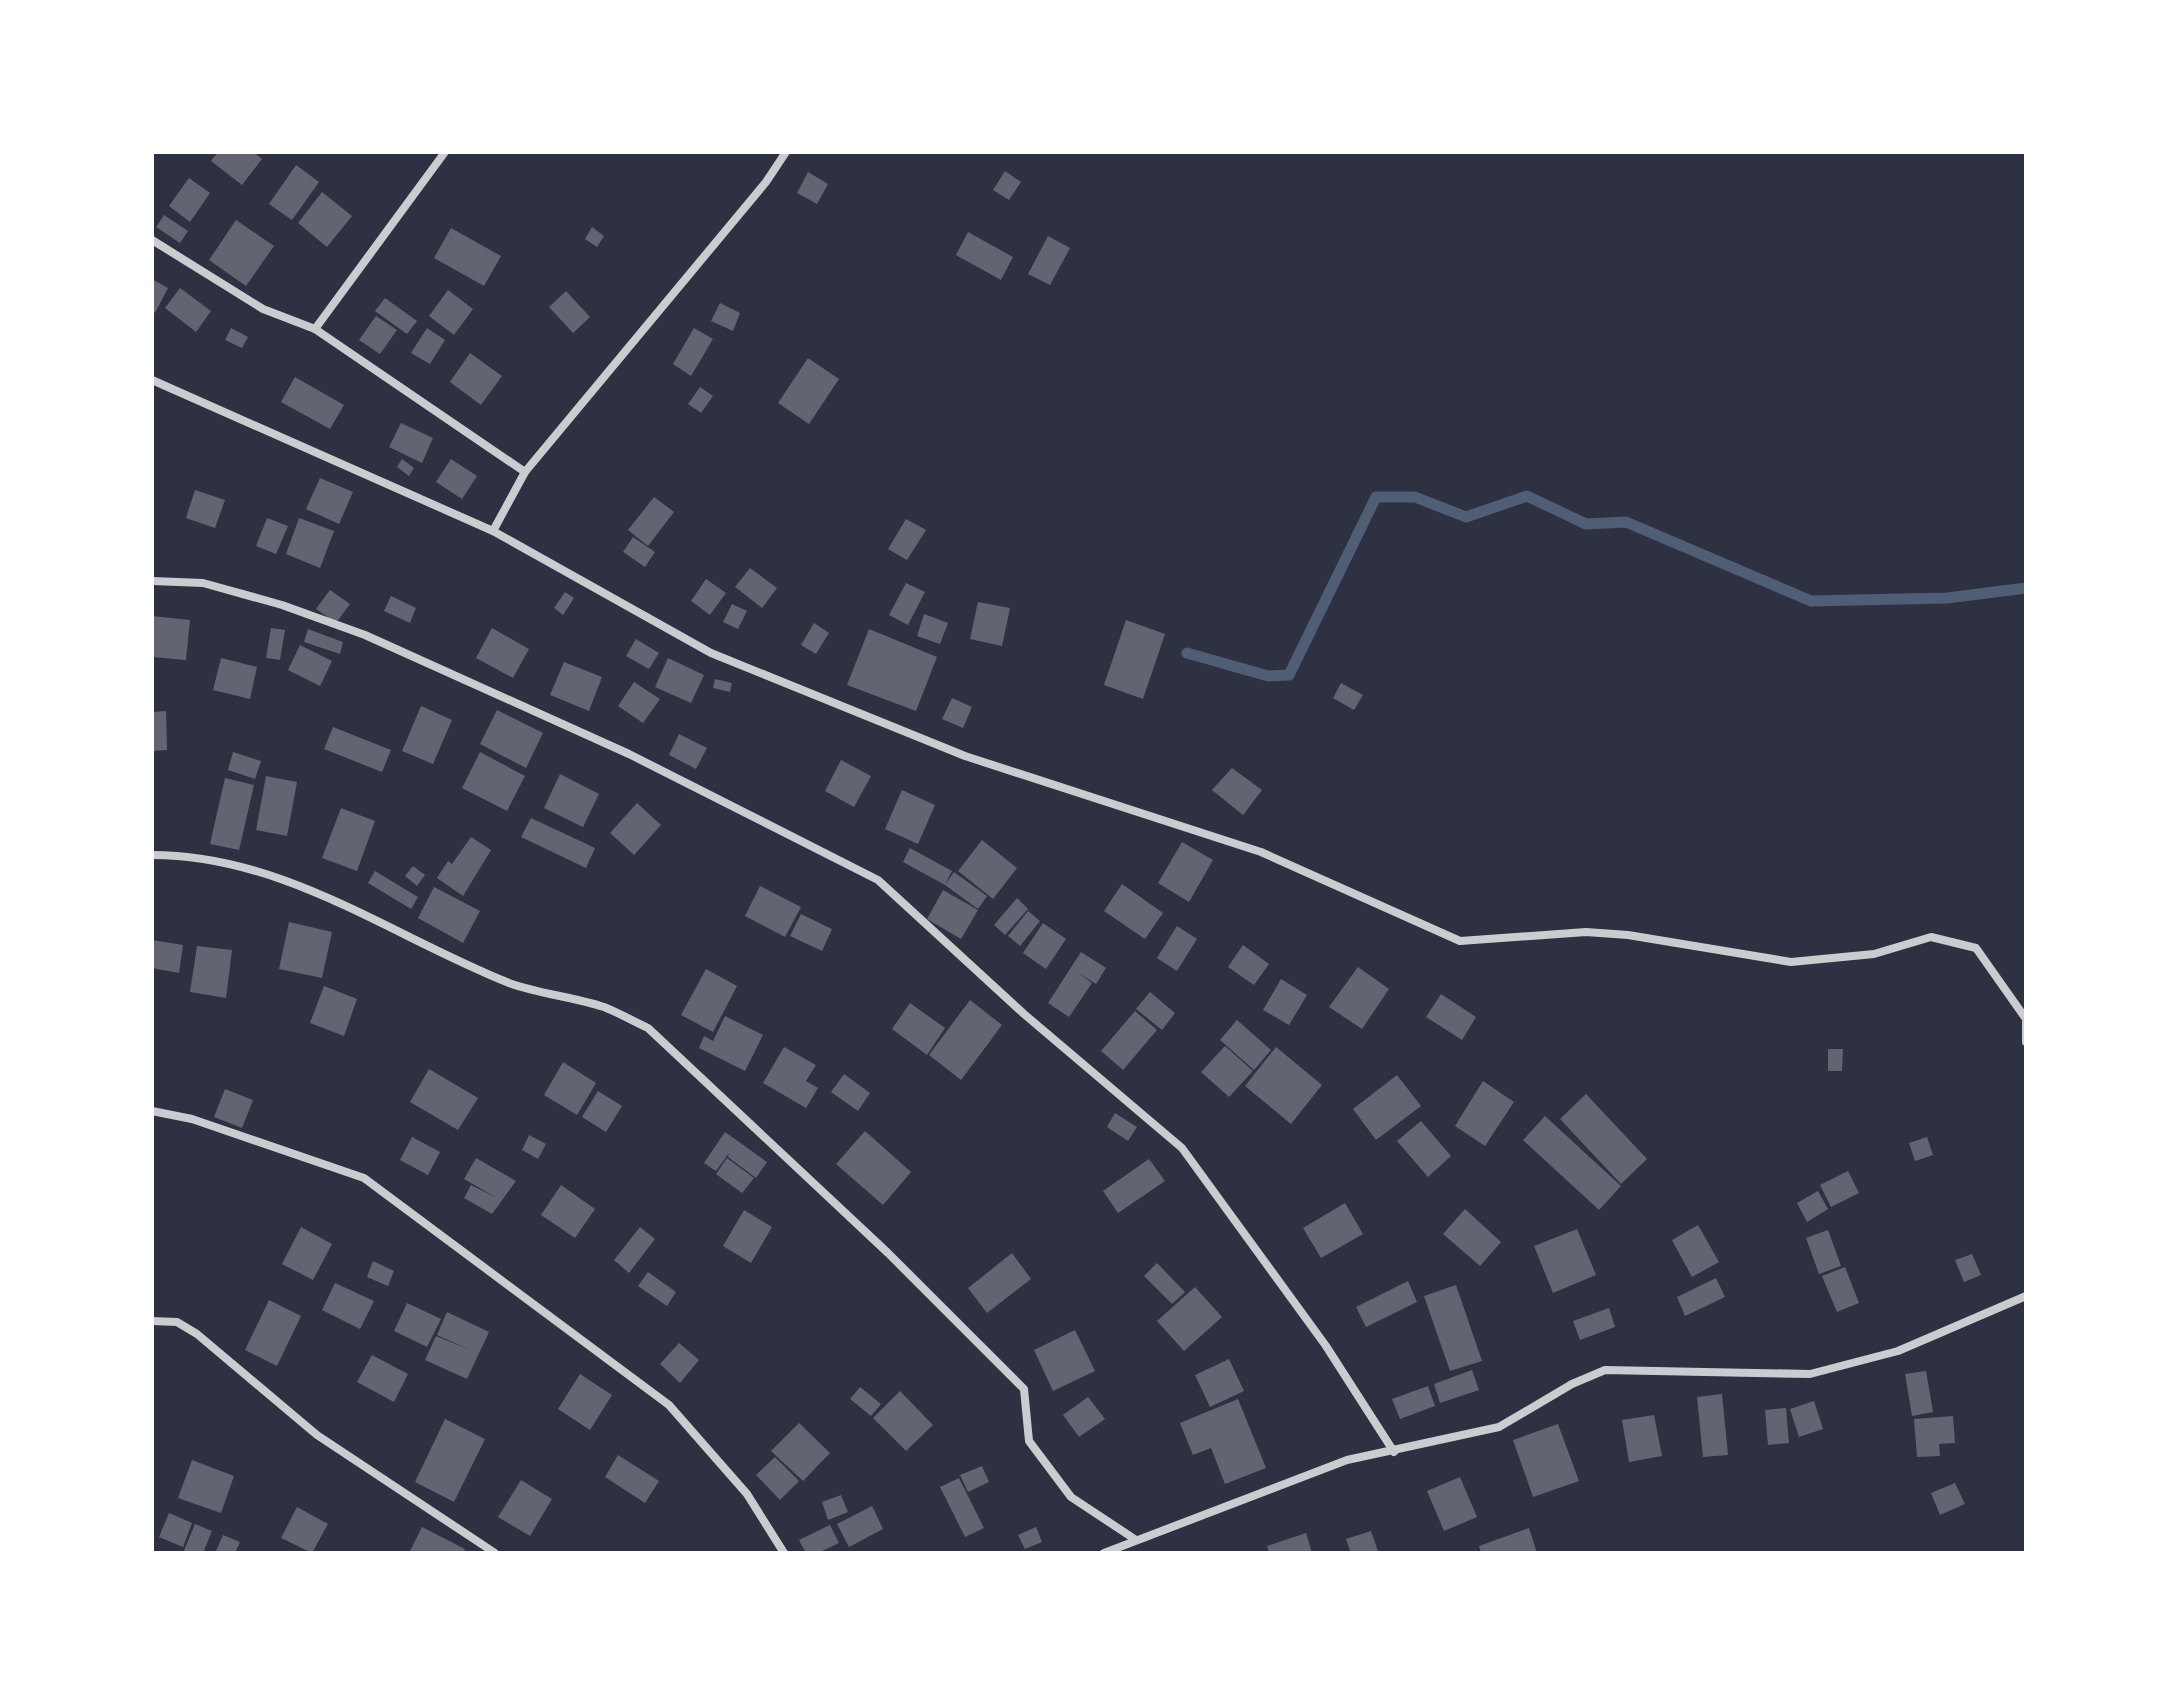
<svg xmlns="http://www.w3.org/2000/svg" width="2178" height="1705" viewBox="0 0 2178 1705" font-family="'IBM Plex Sans',sans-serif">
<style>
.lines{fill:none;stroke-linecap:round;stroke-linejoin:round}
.stream{stroke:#4f5d75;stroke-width:11}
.building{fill:#626471}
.minor{stroke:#caccd0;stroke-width:8}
</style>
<rect width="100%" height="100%" fill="#2d3142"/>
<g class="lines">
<path class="stream" d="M1187,653l81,23 21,-1 87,-178h39l51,20 61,-21 59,28 40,-2 185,79 136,-3 79,-10"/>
</g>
<g class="building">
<path d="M218,152h35l9,7 -20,26 -31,-24z"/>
<path d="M296,165l23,17 -27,38 -23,-16z"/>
<path d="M1005,171l16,11 -12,18 -16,-10z"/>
<path d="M808,172l20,12 -11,20 -20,-11z"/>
<path d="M189,178l21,15 -20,29 -21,-16z"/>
<path d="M322,192l30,24 -25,31 -29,-24z"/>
<path d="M164,215l24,16 -8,12 -24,-16z"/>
<path d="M236,220l38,26 -28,40 -37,-26z"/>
<path d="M592,227l12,9 -7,11 -12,-8z"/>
<path d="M451,228l50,28 -17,30 -50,-28z"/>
<path d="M968,232l45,25 -12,23 -45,-25z"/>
<path d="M1048,236l22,12 -20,37 -22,-11z"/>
<path d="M152,279l16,9 -13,25 -3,-2z"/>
<path d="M180,288l31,23 -15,21 -31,-24z"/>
<path d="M448,290l25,19 -19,26 -25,-19z"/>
<path d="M566,291l24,26 -17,16 -24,-26z"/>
<path d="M385,298l32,23 -10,13 -32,-23z"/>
<path d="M720,303l20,10 -7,18 -22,-10z"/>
<path d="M376,316l21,14 -17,24 -21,-14z"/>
<path d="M231,328l17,9 -6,11 -17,-8z"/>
<path d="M427,328l18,12 -15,24 -19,-11z"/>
<path d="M694,328l19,11 -22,37 -18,-12z"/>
<path d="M470,353l32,23 -21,29 -31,-23z"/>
<path d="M808,358l31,21 -30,45 -31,-21z"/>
<path d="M295,377l49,28 -14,24 -49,-27z"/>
<path d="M700,387l13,9 -12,17 -13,-9z"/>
<path d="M401,423l32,15 -11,25 -33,-16z"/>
<path d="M402,459l12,9 -5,8 -12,-9z"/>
<path d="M451,459l26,17 -15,23 -26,-17z"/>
<path d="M320,478l33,14 -14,32 -33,-15z"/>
<path d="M195,490l30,10 -10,28 -29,-10z"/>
<path d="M654,497l20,15 -26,34 -20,-16z"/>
<path d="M267,518l21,8 -12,28 -20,-8z"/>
<path d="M299,518l35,13 -14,37 -34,-14z"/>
<path d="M906,519l20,11 -19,30 -19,-11z"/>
<path d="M633,537l22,15 -10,15 -22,-15z"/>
<path d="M750,568l27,20 -15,20 -27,-21z"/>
<path d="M706,579l20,14 -16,22 -19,-14z"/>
<path d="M906,583l19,9 -17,33 -19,-10z"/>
<path d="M330,590l20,14 -14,19 -20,-14z"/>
<path d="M565,592l9,6 -11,17 -9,-7z"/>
<path d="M391,596l25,12 -6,15 -26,-12z"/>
<path d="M978,602l32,6 -8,38 -32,-7z"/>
<path d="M732,604l15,7 -9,18 -15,-7z"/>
<path d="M924,614l24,9 -8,21 -23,-8z"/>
<path d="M152,616l38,4 -4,40 -34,-3z"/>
<path d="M1126,620l39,14 -22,65 -39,-14z"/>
<path d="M814,623l15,10 -13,21 -15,-9z"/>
<path d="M271,628l14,2 -5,30 -14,-2z"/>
<path d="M492,628l37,21 -16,29 -37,-20z"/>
<path d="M308,629l35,13 -3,12 -36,-12z"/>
<path d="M869,629l68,28 -21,54 -69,-26z"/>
<path d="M636,639l23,14 -10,16 -23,-13z"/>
<path d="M300,645l32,16 -12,25 -32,-16z"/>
<path d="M221,658l36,9 -7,32 -37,-9z"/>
<path d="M668,658l36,17 -13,28 -36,-16z"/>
<path d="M564,662l38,15 -13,34 -39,-16z"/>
<path d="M715,679l17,4 -2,9 -17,-4z"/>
<path d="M634,682l26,17 -17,24 -25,-17z"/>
<path d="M1341,683l22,12 -9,15 -21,-12z"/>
<path d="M952,698l20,9 -9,21 -21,-9z"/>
<path d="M421,706l31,14 -19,44 -31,-13z"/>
<path d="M497,710l46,23 -17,35 -46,-24z"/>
<path d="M166,711l1,39 -15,1v-39z"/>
<path d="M333,727l58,23 -9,22 -58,-23z"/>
<path d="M679,734l28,14 -11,21 -27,-14z"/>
<path d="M233,752l28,9 -6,18 -27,-9z"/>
<path d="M480,752l45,24 -18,35 -45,-23z"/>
<path d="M841,760l30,16 -17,31 -29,-16z"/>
<path d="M1232,768l30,22 -19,25 -31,-25z"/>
<path d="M560,774l39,20 -16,33 -39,-19z"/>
<path d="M266,776l31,6 -10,54 -31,-6z"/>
<path d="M225,778l29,7 -15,65 -29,-6z"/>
<path d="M902,790l33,15 -17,39 -33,-15z"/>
<path d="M637,803l24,22 -27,30 -24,-22z"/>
<path d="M341,808l34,13 -18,50 -35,-13z"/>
<path d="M531,818l64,30 -9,20 -65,-31z"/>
<path d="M471,837l20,13 -28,46 -26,-18 11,-17 4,3z"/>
<path d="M982,840l35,28 -24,31 -35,-28z"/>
<path d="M1182,842l31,18 -24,42 -31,-19z"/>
<path d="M910,848l42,23 -7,14 -42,-23z"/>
<path d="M413,866l12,9 -8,11 -12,-10z"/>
<path d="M375,871l43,26 -7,12 -43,-26z"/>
<path d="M954,872l33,24 -9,13 -33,-24z"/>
<path d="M1122,884l41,29 -18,26 -41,-28z"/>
<path d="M760,886l41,21 -16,30 -40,-21z"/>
<path d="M434,887l46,24 -17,32 -45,-25z"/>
<path d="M943,890l35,20 -17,29 -34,-20z"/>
<path d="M1017,898l11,11 -23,26 -11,-10z"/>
<path d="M1028,911l12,10 -20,25 -12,-10z"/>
<path d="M801,914l31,15 -10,22 -32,-15z"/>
<path d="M289,922l43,10 -10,46 -43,-9z"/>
<path d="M1043,923l23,16 -20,30 -23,-16z"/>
<path d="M1177,926l20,13 -20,32 -20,-13z"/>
<path d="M152,940l31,5 -4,28 -27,-5z"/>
<path d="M1243,945l26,19 -15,21 -26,-18z"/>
<path d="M197,946l35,4 -6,48 -36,-6z"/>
<path d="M1081,952l25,16 -10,16 -19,-12 15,11 -23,34 -21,-14z"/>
<path d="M1358,967l31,22 -27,40 -33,-22z"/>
<path d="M706,969l31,17 -24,46 -32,-17z"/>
<path d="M1281,979l26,16 -18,30 -26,-15z"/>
<path d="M324,986l33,13 -13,37 -34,-13z"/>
<path d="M1150,992l25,21 -13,17 -26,-21z"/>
<path d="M1441,994l35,23 -14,23 -36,-23z"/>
<path d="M970,1000l32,25 -41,55 -32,-25z"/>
<path d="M910,1003l35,25 -18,27 -35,-26z"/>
<path d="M1135,1011l22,19 -34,40 -22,-19z"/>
<path d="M725,1016l38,19 -18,36 -46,-23 5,-12 9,5z"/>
<path d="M1237,1020l34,30 -17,20 -34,-30z"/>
<path d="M1225,1046l28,25 -24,26 -28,-25z"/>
<path d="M784,1047l32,18 -10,16 12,7 -12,20 -43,-25z"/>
<path d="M1276,1047l46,38 -31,39 -46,-38z"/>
<path d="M1828,1049h15l-1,22h-14z"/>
<path d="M563,1062l33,21 -19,32 -33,-20z"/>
<path d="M429,1069l49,29 -20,32 -48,-28z"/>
<path d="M844,1074l26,19 -12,18 -27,-19z"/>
<path d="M1397,1075l24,31 -45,34 -23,-31z"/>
<path d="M1483,1081l31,21 -29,44 -30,-20z"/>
<path d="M225,1089l28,11 -11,28 -28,-11z"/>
<path d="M598,1091l24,15 -16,26 -24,-15z"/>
<path d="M1586,1094l61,65 -26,25 -61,-65z"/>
<path d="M1115,1113l22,14 -9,14 -21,-14z"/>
<path d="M1545,1116l76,70 -22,24 -76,-70z"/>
<path d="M1421,1121l30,35 -23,21 -31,-36z"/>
<path d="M865,1131l46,41 -28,33 -47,-41z"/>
<path d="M725,1132l42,30 -11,16 -28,-21 1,-4 -13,18 -12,-8z"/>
<path d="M529,1135l17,9 -8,15 -16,-9z"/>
<path d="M412,1137l28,15 -12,23 -28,-15z"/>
<path d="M1927,1137l6,18 -18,6 -6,-18z"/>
<path d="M476,1158l40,23 -24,33 -28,-16 7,-13 26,13 -33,-19z"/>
<path d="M727,1158l27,20 -12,15 -26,-19z"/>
<path d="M1149,1159l16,22 -47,32 -15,-22z"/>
<path d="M1848,1171l11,22 -28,14 -11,-22z"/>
<path d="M561,1185l34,24 -20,29 -34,-23z"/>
<path d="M1818,1191l10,18 -21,13 -10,-19z"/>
<path d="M1345,1203l18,31 -42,24 -18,-30z"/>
<path d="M1465,1209l36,33 -21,24 -37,-32z"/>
<path d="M744,1210l28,17 -21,36 -28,-17z"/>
<path d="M1698,1225l21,37 -27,15 -20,-37z"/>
<path d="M301,1227l31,17 -19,36 -31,-16z"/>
<path d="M640,1227l15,12 -26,34 -15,-13z"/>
<path d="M1577,1229l19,46 -43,18 -19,-47z"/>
<path d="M1828,1230l13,36 -22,8 -13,-36z"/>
<path d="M1012,1253l19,26 -44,34 -19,-25z"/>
<path d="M1972,1254l9,21 -17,7 -9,-22z"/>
<path d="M373,1261l21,10 -6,15 -21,-9z"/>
<path d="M1157,1263l28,29 -13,12 -28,-28z"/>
<path d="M1845,1267l14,36 -22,9 -15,-36z"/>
<path d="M648,1272l28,20 -9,14 -29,-20z"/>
<path d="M1716,1278l9,19 -40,19 -8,-19z"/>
<path d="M1408,1281l9,21 -51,25 -10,-20z"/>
<path d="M335,1283l39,18 -14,28 -38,-19z"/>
<path d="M1456,1285l26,76 -32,10 -26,-75z"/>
<path d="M1195,1287l27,30 -38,34 -27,-30z"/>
<path d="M269,1300l32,16 -24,50 -32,-16z"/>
<path d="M407,1303l34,16 -14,28 -33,-16z"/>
<path d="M1609,1308l6,19 -35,13 -7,-19z"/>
<path d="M447,1312l42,20 -22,47 -42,-19 11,-24 34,14 -33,-15z"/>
<path d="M1075,1330l20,41 -42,20 -19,-41z"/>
<path d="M679,1343l20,17 -19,23 -20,-19z"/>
<path d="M372,1355l36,19 -14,28 -37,-20z"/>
<path d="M1229,1359l15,32 -34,16 -15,-32z"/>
<path d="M1472,1370l7,20 -39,13 -6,-19z"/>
<path d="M1926,1371l7,41 -21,4 -7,-42z"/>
<path d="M580,1374l32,21 -22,35 -32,-21z"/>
<path d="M1428,1386l7,20 -35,13 -8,-20z"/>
<path d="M860,1387l21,17 -10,12 -21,-17z"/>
<path d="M900,1391l33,34 -27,26 -33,-33z"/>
<path d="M1722,1394l6,61 -25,2 -6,-60z"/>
<path d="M1088,1397l17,22 -26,18 -16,-22z"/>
<path d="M1238,1399l28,69 -41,16 -14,-36 -18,7 -13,-32z"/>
<path d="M1814,1401l9,28 -24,8 -9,-28z"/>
<path d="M1786,1408l3,35 -21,2 -3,-35z"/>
<path d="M1654,1415l8,41 -33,6 -7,-42z"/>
<path d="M1953,1416l2,27 -16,1 1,12 -23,1 -3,-38z"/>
<path d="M445,1419l40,20 -31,63 -39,-20z"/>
<path d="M799,1423l31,30 -27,28 -32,-30z"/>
<path d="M1558,1424l21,57 -46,16 -20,-57z"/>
<path d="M618,1455l41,26 -14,22 -40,-26z"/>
<path d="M775,1457l24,24 -19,19 -24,-25z"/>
<path d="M192,1460l42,16 -13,37 -43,-15z"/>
<path d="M982,1466l7,16 -21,10 -8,-17z"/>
<path d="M1460,1477l17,40 -33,14 -17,-40z"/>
<path d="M959,1478l25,50 -19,9 -25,-50z"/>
<path d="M521,1480l31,19 -22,37 -32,-19z"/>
<path d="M1955,1483l10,21 -25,11 -9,-22z"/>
<path d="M841,1495l7,17 -20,8 -6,-18z"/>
<path d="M872,1506l11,23 -34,18 -12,-23z"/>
<path d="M297,1507l31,17 -16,29 -31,-15z"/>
<path d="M169,1513l23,10 -9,24 -24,-10z"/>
<path d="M195,1524l17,7 -9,22h-20z"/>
<path d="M830,1525l9,18 -21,10h-12l-7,-13z"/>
<path d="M422,1527l43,22 -2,4h-54z"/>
<path d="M1036,1527l6,15 -17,7 -7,-14z"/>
<path d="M1529,1528l8,25h-56l-2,-7z"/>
<path d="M1371,1531l7,20 -27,2 -5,-14z"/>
<path d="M1306,1533l6,20h-43l-2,-7z"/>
<path d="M223,1535l17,7 -5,11h-20z"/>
</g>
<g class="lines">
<g class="minor">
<path d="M152,240l111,69 52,20 210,143"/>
<path d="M315,329l130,-177"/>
<path d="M152,380l341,151 218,122 254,103 296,96 199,89 126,-9 42,3 163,27 83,-8 57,-17 45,11 50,71v23"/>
<path d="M493,531l32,-59 241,-290 20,-30"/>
<path d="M152,581l51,2 79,22 83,30 264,119 249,126 146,134 158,134 144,198 68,106"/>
<path d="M152,855c132,0 239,81 357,128 31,11 64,14 95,24 15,6 29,14 44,21l240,225 136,136 5,52 42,56 65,43"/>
<path d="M152,1111l40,8 172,59 305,227 78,89 37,59"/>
<path d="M152,1321l25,1 20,12 120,101 178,118"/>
<path d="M1104,1553l243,-93 152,-33 73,-43 33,-14 205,4 88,-23 128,-55"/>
</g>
</g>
<rect width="2178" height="1705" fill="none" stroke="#ffffff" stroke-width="308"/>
</svg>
